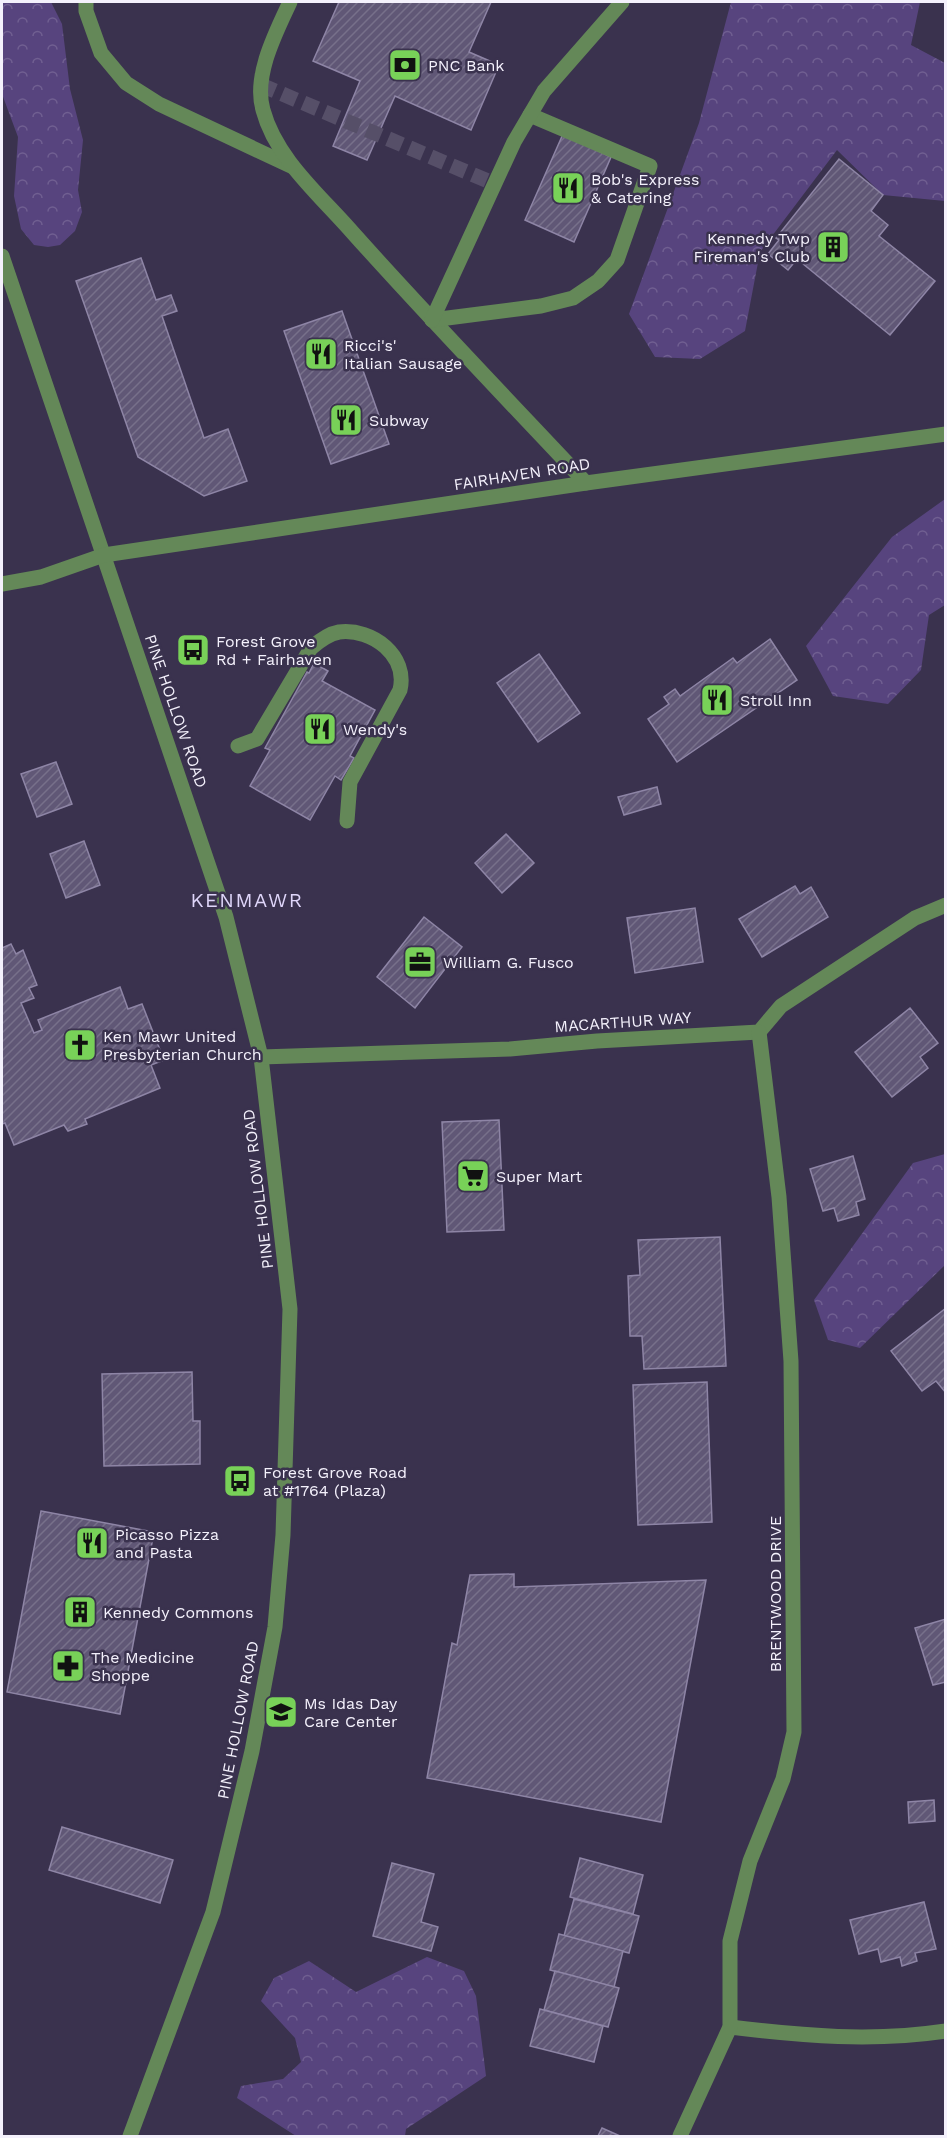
<svg xmlns="http://www.w3.org/2000/svg" width="947" height="2138" viewBox="0 0 947 2138" font-family="'Work Sans',sans-serif">
<style>
.forest{fill:url(#forest-crowns)}
.building{fill:url(#building-hatch);stroke:#8e85a6;stroke-width:1.5}
.lines{fill:none;stroke-linecap:round;stroke-linejoin:round}
.minor-tunnel{stroke:#564f68;stroke-width:15;stroke-dasharray:15 8;stroke-linecap:butt}
.minor{stroke:#648858;stroke-width:15}
.labels{text-anchor:middle;dominant-baseline:central;stroke-width:5;stroke-linejoin:round;paint-order:stroke}
.poi-label{font-size:16px;fill:#f4f1fc;stroke:#3a324e;text-anchor:start}
.street-label{font-size:16px;fill:#f4f1fc;stroke:#3a324e}
.quarter-label{font-size:20px;letter-spacing:1.5px;fill:#dfd6fa;stroke:#3a324e}
</style>
<defs>
<pattern id="forest-crowns" width="20" height="18" patternUnits="userSpaceOnUse" patternTransform="scale(1.5)"><rect width="20" height="18" fill="#57447e"/><path d="M2 6a3 3 0 1 1 6 0M12 15a3 3 0 1 1 6 0" fill="none" stroke="#705f91"/></pattern>
<pattern id="building-hatch" width="6" height="6" patternUnits="userSpaceOnUse" patternTransform="scale(1.5)"><rect width="6" height="6" fill="#605776"/><path d="M-1 1l2-2M0 6l6-6M5 7l2-2" fill="none" stroke="#77708a"/></pattern>
</defs>
<rect width="100%" height="100%" fill="#3a324e"/>
<g class="forest">
<path d="M2,2h49l11,22 8,65 13,51 -5,50 4,22 -7,19 -15,14 -12,2 -14,-2 -13,-16 -7,-33 4,-59 -16,-43z"/>
<path d="M731,2h189l-9,43 34,18v138l-62,-6 -46,-45 -77,102 -15,79 -45,28 -45,-2 -26,-43 70,-191z"/>
<path d="M945,499v106l-16,10 -8,55 -33,34 -55,-8 -27,-50 86,-109z"/>
<path d="M945,1154v111l-85,83 -32,-8 -14,-40 99,-137z"/>
<path d="M427,1957l37,14 12,25 10,80 -80,53 -1,7h-109l-59,-38 4,-12 42,-7 18,-17 -6,-24 -34,-37 13,-23 35,-17 47,31z"/>
</g>
<g class="building">
<path d="M339,2h152l-22,50 30,13 -28,65 -76,-34 -28,64 -34,-14 27,-65 -47,-20z"/>
<path d="M563,134l48,23 -37,85 -49,-22z"/>
<path d="M839,159l44,36 -12,16 17,14 -9,11 56,45 -45,54 -93,-76 -9,11 -20,-16 11,-14 -3,-2z"/>
<path d="M141,258l15,42 15,-5 6,16 -15,5 42,122 24,-9 19,52 -43,15 -66,-39 -62,-176z"/>
<path d="M342,311l47,133 -58,20 -47,-133z"/>
<path d="M770,639l27,41 -120,82 -29,-43 21,-15 -5,-7 11,-8 5,7 53,-38 4,5z"/>
<path d="M539,654l41,59 -42,29 -41,-59z"/>
<path d="M314,663l14,8 -6,10 53,29 -25,46 4,2 -13,22 -6,-4 -25,44 -60,-34 20,-36 -5,-2 42,-76 2,1z"/>
<path d="M56,762l16,42 -35,13 -16,-43z"/>
<path d="M657,787l4,17 -37,11 -6,-18z"/>
<path d="M506,834l28,29 -32,30 -27,-30z"/>
<path d="M84,841l16,44 -34,13 -16,-44z"/>
<path d="M795,886l5,8 11,-7 17,30 -66,40 -23,-38z"/>
<path d="M695,908l8,54 -68,11 -8,-55z"/>
<path d="M424,917l38,30 -47,61 -38,-31z"/>
<path d="M11,944l5,10 7,-4 14,35 -8,3 5,10 -13,5 13,30 8,-3 -4,-10 82,-33 8,22 14,-5 22,56 -13,5 9,23 -75,31 2,5 -19,7 -4,-6 -50,20 -9,-22 -3,1v-176z"/>
<path d="M910,1008l28,35 -18,14 8,11 -36,29 -37,-45z"/>
<path d="M499,1120l5,110 -57,2 -5,-110z"/>
<path d="M853,1156l12,43 -9,3 3,13 -21,6 -4,-13 -11,3 -13,-42z"/>
<path d="M720,1237l6,129 -82,3 -2,-33h-12l-2,-60 12,-1 -2,-35z"/>
<path d="M946,1308v85l-10,-12 -14,10 -31,-40z"/>
<path d="M192,1372l1,49h7v43l-96,2 -2,-92z"/>
<path d="M707,1382l5,140 -74,3 -5,-140z"/>
<path d="M41,1511l113,21 -34,182 -113,-22z"/>
<path d="M514,1574v13l192,-7 -45,242 -234,-44 25,-135 5,2 13,-70z"/>
<path d="M946,1619v63l-13,3 -18,-57z"/>
<path d="M934,1800l1,21 -26,2 -1,-21z"/>
<path d="M62,1827l111,33 -13,43 -111,-33z"/>
<path d="M580,1858l63,17 -10,39 -63,-17z"/>
<path d="M392,1863l42,11 -13,48 17,5 -7,24 -58,-15z"/>
<path d="M574,1899l65,17 -10,37 -65,-17z"/>
<path d="M924,1902l12,47 -21,4 2,8 -15,5 -2,-9 -19,5 -3,-13 -19,5 -9,-34z"/>
<path d="M559,1934l64,17 -9,36 -64,-17z"/>
<path d="M555,1971l64,17 -11,39 -64,-17z"/>
<path d="M540,2009l63,17 -9,36 -64,-16z"/>
<path d="M602,2128l18,8h-22z"/>
</g>
<g class="lines">
<path class="minor-tunnel" d="M261,85l234,99"/>
<g class="minor">
<path d="M86,2v9l15,42 25,30 33,21 134,63"/>
<path d="M290,2c-14,30 -37,74 -27,108 13,49 58,86 90,123 76,85 155,167 233,250"/>
<path d="M2,256l224,661 35,140 29,252 -7,226 -8,92 -23,124 -39,161 -83,224"/>
<path d="M432,320l109,-14 32,-8 25,-17 19,-21 33,-94 -120,-51"/>
<path d="M432,320l82,-178 30,-51 78,-89"/>
<path d="M2,584l39,-7 63,-22 482,-72 360,-49"/>
<path d="M238,746l19,-7 54,-91c8,-7 17,-14 28,-16 34,-4 69,24 61,58l-50,92 -3,39"/>
<path d="M261,1057l249,-8 87,-8 162,-9 22,-26 134,-88 31,-13"/>
<path d="M730,2027c74,9 142,15 216,4"/>
<path d="M680,2136l50,-109v-86l20,-80 33,-82 11,-47 -3,-371 -12,-164 -20,-165"/>
</g>
</g>
<defs>
<symbol id="bank-square" viewBox="-11 -11 22 22"><rect x="-9" y="-9" width="18" height="18" rx="4" fill="#78d158" stroke="#3a324e"/><path d="M-6-4H6V4H-6ZM0-2.3a2.3 2.3 0 1 0 0 4.6a2.3 2.3 0 1 0 0-4.6Z" fill="#111"/></symbol>
<symbol id="restaurant-square" viewBox="-11 -11 22 22"><rect x="-9" y="-9" width="18" height="18" rx="4" fill="#78d158" stroke="#3a324e"/><path d="M-5-6h1v4h1v-4h1v4h1v-4h1v5L-1.5 .5V6h-2V.5L-5-1ZM5-6V6H3V1.5H1.5Q1.5-4 5-6Z" fill="#111"/></symbol>
<symbol id="building-square" viewBox="-11 -11 22 22"><rect x="-9" y="-9" width="18" height="18" rx="4" fill="#78d158" stroke="#3a324e"/><path d="M-4-6H4V6H1V3H-1V6H-4ZM-2.5-4.3h1.7v1.8h-1.7ZM.8-4.3h1.7v1.8H.8ZM-2.5-1h1.7V.8h-1.7ZM.8-1h1.7V.8H.8Z" fill="#111"/></symbol>
<symbol id="bus-square" viewBox="-11 -11 22 22"><rect x="-9" y="-9" width="18" height="18" rx="4" fill="#78d158" stroke="#3a324e"/><path d="M-5-6H5V4H4V6H2V4H-2V6H-4V4H-5ZM-3.5-4V0h7V-4ZM-3.5 1.2v1.5H-2V1.2ZM2 1.2v1.5H3.5V1.2Z" fill="#111"/></symbol>
<symbol id="office-square" viewBox="-11 -11 22 22"><rect x="-9" y="-9" width="18" height="18" rx="4" fill="#78d158" stroke="#3a324e"/><path d="M-6-3h4V-5.5h4V-3h4V5H-6ZM-1-4.5V-3h2v-1.5ZM-6 0V1H6V0Z" fill="#111"/></symbol>
<symbol id="church-square" viewBox="-11 -11 22 22"><rect x="-9" y="-9" width="18" height="18" rx="4" fill="#78d158" stroke="#3a324e"/><path d="M-1.2-6h2.4v3.5h3.3v2.4h-3.3V6h-2.4V-.1h-3.3v-2.4h3.3Z" fill="#111"/></symbol>
<symbol id="supermarket-square" viewBox="-11 -11 22 22"><rect x="-9" y="-9" width="18" height="18" rx="4" fill="#78d158" stroke="#3a324e"/><path d="M-6-5.5h2.5l.6 2H6L4.5 2H-2.5L-4.4-4H-6ZM-1.5 3.2a1.3 1.3 0 1 0 .1 0ZM3 3.2a1.3 1.3 0 1 0 .1 0Z" fill="#111"/></symbol>
<symbol id="pharmacy-square" viewBox="-11 -11 22 22"><rect x="-9" y="-9" width="18" height="18" rx="4" fill="#78d158" stroke="#3a324e"/><path d="M-2-6h4v4h4v4h-4v4h-4v-4h-4v-4h4Z" fill="#111"/></symbol>
<symbol id="school-square" viewBox="-11 -11 22 22"><rect x="-9" y="-9" width="18" height="18" rx="4" fill="#78d158" stroke="#3a324e"/><path d="M0-5L7-2L0 1L-7-2ZM-4 1L0 2.5L4 1V4Q0 6-4 4Z" fill="#111"/></symbol>
</defs>
<g fill-rule="evenodd">
<use href="#bank-square" x="386" y="46" width="38" height="38"/>
<use href="#restaurant-square" x="549" y="169" width="38" height="38"/>
<use href="#building-square" x="814" y="228" width="38" height="38"/>
<use href="#restaurant-square" x="302" y="335" width="38" height="38"/>
<use href="#restaurant-square" x="327" y="401" width="38" height="38"/>
<use href="#bus-square" x="174" y="631" width="38" height="38"/>
<use href="#restaurant-square" x="698" y="681" width="38" height="38"/>
<use href="#restaurant-square" x="301" y="710" width="38" height="38"/>
<use href="#office-square" x="401" y="943" width="38" height="38"/>
<use href="#church-square" x="61" y="1026" width="38" height="38"/>
<use href="#supermarket-square" x="454" y="1157" width="38" height="38"/>
<use href="#bus-square" x="221" y="1462" width="38" height="38"/>
<use href="#restaurant-square" x="73" y="1524" width="38" height="38"/>
<use href="#building-square" x="61" y="1593" width="38" height="38"/>
<use href="#pharmacy-square" x="49" y="1647" width="38" height="38"/>
<use href="#school-square" x="262" y="1693" width="38" height="38"/>
</g>
<g class="labels">
<g class="poi-label">
<text x="428" y="65">PNC Bank</text>
<text x="591" y="179">Bob's Express<tspan x="591" dy="18">&amp; Catering</tspan></text>
<text x="810" y="238" text-anchor="end">Kennedy Twp<tspan x="810" dy="18">Fireman's Club</tspan></text>
<text x="344" y="345">Ricci's'<tspan x="344" dy="18">Italian Sausage</tspan></text>
<text x="369" y="420">Subway</text>
<text x="216" y="641">Forest Grove<tspan x="216" dy="18">Rd + Fairhaven</tspan></text>
<text x="740" y="700">Stroll Inn</text>
<text x="343" y="729">Wendy's</text>
<text x="443" y="962">William G. Fusco</text>
<text x="103" y="1036">Ken Mawr United<tspan x="103" dy="18">Presbyterian Church</tspan></text>
<text x="496" y="1176">Super Mart</text>
<text x="263" y="1472">Forest Grove Road<tspan x="263" dy="18">at #1764 (Plaza)</tspan></text>
<text x="115" y="1534">Picasso Pizza<tspan x="115" dy="18">and Pasta</tspan></text>
<text x="103" y="1612">Kennedy Commons</text>
<text x="91" y="1657">The Medicine<tspan x="91" dy="18">Shoppe</tspan></text>
<text x="304" y="1703">Ms Idas Day<tspan x="304" dy="18">Care Center</tspan></text>
</g>
<g class="street-label">
<text transform="translate(522 474) rotate(-9)">FAIRHAVEN ROAD</text>
<text transform="translate(176 711) rotate(71)">PINE HOLLOW ROAD</text>
<text transform="translate(623 1022) rotate(-4)">MACARTHUR WAY</text>
<text transform="translate(258 1189) rotate(-97)">PINE HOLLOW ROAD</text>
<text transform="translate(775 1594) rotate(-90)">BRENTWOOD DRIVE</text>
<text transform="translate(238 1720) rotate(-79)">PINE HOLLOW ROAD</text>
</g>
<g class="quarter-label">
<text x="247" y="900">KENMAWR</text>
</g>
</g>
<rect width="947" height="2138" fill="none" stroke="#f4f1fc" stroke-width="6"/>
</svg>
